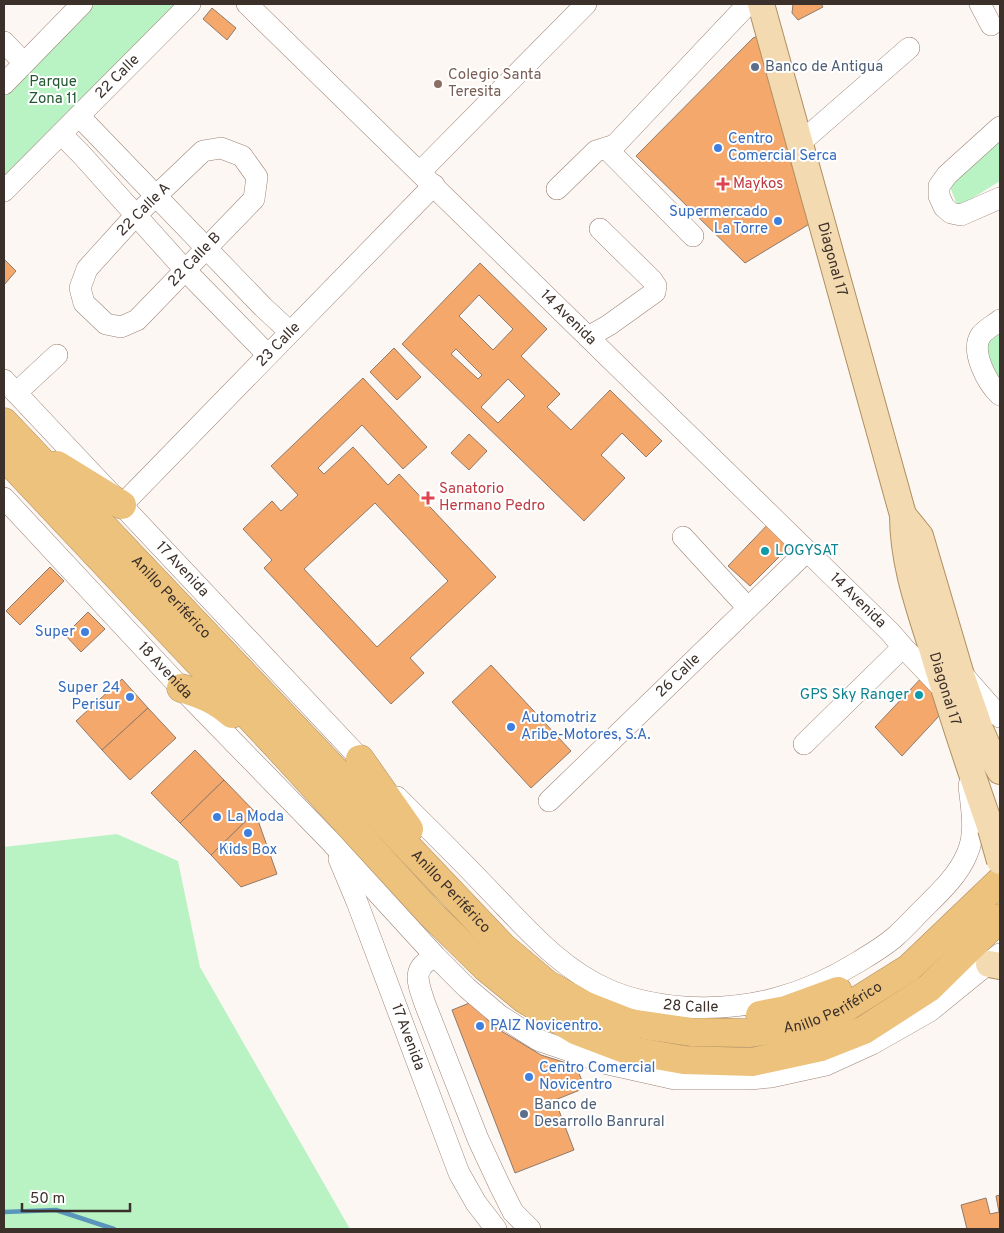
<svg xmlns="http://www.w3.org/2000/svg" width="1004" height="1233" viewBox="0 0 1004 1233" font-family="Overpass,sans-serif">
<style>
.green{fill:#b9f3c4}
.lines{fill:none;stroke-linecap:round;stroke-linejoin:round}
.stream{stroke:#5a96bc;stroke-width:4.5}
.building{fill:#f4a86c;stroke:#907a69;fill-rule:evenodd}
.minor-casing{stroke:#9c8375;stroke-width:22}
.major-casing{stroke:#af8f60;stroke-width:28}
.highway-casing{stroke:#af8f60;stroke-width:29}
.minor{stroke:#fff;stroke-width:21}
.major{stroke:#f4dab1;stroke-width:26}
.highway{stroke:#edc27d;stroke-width:28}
.major-bridge-casing{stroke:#af8f60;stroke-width:28;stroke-linecap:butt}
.major-bridge{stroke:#f4dab1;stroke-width:26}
.service-dot{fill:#5c6f8a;stroke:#fff;stroke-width:2}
.education-dot{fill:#8d6e63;stroke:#fff;stroke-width:2}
.shop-dot{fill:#3f7fe0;stroke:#fff;stroke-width:2}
.health-dot{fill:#e0444e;stroke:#fff;stroke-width:2}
.culture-dot{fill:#0f9aa8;stroke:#fff;stroke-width:2}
.labels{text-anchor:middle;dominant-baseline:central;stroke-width:4;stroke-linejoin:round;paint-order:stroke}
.service-label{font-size:15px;fill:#4e5e75;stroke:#fff;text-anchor:start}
.education-label{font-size:15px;fill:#785e54;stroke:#fff;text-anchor:start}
.street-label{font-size:15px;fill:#3b302a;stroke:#fff}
.park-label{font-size:15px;fill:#215931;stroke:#fff}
.shop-label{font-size:15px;fill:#366cbe;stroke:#fff;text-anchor:start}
.health-label{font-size:15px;fill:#be3a42;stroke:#fff;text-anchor:start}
.culture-label{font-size:15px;fill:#0d838f;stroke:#fff;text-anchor:start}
</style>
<rect width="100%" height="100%" fill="#fdf7f4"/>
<g class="green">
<path d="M95,4h81l-172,184v-91z"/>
<path d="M1000,130v51l-42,26 -10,-25z"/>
<path d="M1000,328v68l-25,-51z"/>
<path d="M117,834l61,27 22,106 150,262h-346v-382z"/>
</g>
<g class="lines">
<path class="stream" d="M4,1212l52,-2 58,19"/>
</g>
<g class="building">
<path d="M793,4h28l2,3 -25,13 -6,-7z"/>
<path d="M212,8l24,20 -9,12 -24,-21z"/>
<path d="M761,35l50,188 -66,40 -109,-107 117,-118z"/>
<path d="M4,259l12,12 -12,14z"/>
<path d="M480,263l67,66 -26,27 39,38 -13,13 24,23 39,-40 52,51 -16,16 -24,-24 -21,22 24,23 -41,43 -182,-177zM479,295l34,34 -20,21 -34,-34zM456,349l26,26 -4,4 -27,-25zM508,379l17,17 -27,27 -17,-16z"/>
<path d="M394,348l27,29 -24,23 -27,-28z"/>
<path d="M363,378l64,69 -24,22 -41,-44 -44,43 6,6 29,-27 35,38 11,-11 97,103 -86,81 14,15 -33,31 -127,-136 8,-8 -29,-31 29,-28 9,10 17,-16 -27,-29zM375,503l73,78 -71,66 -73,-78z"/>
<path d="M469,434l18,17 -18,19 -18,-17z"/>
<path d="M773,519l20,24 -43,43 -22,-20z"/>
<path d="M50,567l14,14 -44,44 -14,-14z"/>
<path d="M88,612l17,17 -24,23 -16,-17z"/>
<path d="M491,665l80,86 -40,37 -79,-86z"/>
<path d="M926,673l13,43 -37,40 -27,-29z"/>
<path d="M122,679l26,29 -46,42 -26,-29z"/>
<path d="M148,708l28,30 -46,42 -28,-30z"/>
<path d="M195,750l29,30 -44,43 -29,-30z"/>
<path d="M224,780l31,32 -44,43 -31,-32z"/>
<path d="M255,812l22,62 -36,13 -30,-32z"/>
<path d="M472,1002l21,24 48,29 35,11 9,22 -30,12 19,50 -59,23 -63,-163z"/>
<path d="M1000,1195v34h-33l-6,-24 25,-7 4,16 9,-2 -3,-16z"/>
</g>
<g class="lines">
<defs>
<g id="minor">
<path id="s1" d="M247,4l643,628 13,15 41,43"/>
<path d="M980,4l11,21"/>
<path d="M4,42l20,21"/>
<path d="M4,84l78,-80"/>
<path d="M79,116l184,191 27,25"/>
<path d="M1000,127l-53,48 -8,11v10l5,11 7,6 10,2 39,-17"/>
<path d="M61,134l20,20 104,116 83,85"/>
<path d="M800,143l109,-95"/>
<path d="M221,148l21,8 15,21 -3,22 -117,121 -16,7 -15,-3 -22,-21 -4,-15 7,-19 48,-53 68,-65z"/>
<path d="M607,149l86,87"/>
<path d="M420,172l166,-168"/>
<path d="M557,189l39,-38 19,-6 133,-141"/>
<path id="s2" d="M4,191l186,-187"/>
<path d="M1000,320c-6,5 -14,9 -19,15 -11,16 6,48 19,60"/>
<path d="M588,337l21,-12 46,-33 1,-6 -4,-6 -52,-51"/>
<path id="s3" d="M4,380l367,390"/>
<path d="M16,393l41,-38"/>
<path id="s4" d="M4,498l177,190 149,153 106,116 31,31 32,27 39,25 70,24 67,15h74l22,-2 55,-12 46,-21 58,-33 70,-57"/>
<path id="s5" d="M122,505l312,-320"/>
<path d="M683,537l65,71"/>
<path d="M964,676l36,41"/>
<path d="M804,744l99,-97"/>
<path id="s6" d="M397,797c31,31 63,62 93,94 36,37 70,78 119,99 23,10 50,15 75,17 65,4 119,-11 174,-45 13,-8 27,-16 38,-26 9,-8 17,-17 25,-25 17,-17 37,-35 46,-57 10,-22 4,-47 2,-69"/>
<path id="s7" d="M549,801l258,-250"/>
<path id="s8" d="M339,859l18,43 102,271 17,30 20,26"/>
<path d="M436,957c-26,10 -18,26 -11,47l53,135 21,45 14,28 17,17"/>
</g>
<g id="major">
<path id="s9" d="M761,4l142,511c0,47 15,89 29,133 18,61 38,121 59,181"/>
<path d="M903,515l17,21 40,136 20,57 13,30 7,12"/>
<path d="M989,964l11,2"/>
</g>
<g id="highway">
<path id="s10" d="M4,422l499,525 44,37 37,21 46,18 61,9 57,1 55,-7 39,-16 67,-42 91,-87"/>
<path d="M4,456l270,287 157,171 54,53 39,32 53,32 50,19 57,10 68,2 69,-15 43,-17 65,-42 71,-70"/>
<path d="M57,465l65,40"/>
<path d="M181,688c20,6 35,12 51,26"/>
<path d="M360,759l49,70"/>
<path d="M760,1015l26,-5 52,-19"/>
</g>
</defs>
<use href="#minor" class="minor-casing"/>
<use href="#major" class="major-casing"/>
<use href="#highway" class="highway-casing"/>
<use href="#minor" class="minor"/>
<use href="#major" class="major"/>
<use href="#highway" class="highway"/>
<defs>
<path id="major-bridge" d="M991,829l9,32"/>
</defs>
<use href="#major-bridge" class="major-bridge-casing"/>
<use href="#major-bridge" class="major-bridge"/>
</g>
<g class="service-dot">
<circle cx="755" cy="67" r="5"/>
<circle cx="524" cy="1114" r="5"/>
</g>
<circle class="education-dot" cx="438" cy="84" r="5"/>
<g class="shop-dot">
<circle cx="718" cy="148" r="5"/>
<circle cx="778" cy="221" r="5"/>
<circle cx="85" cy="632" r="5"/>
<circle cx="130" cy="697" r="5"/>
<circle cx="511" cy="727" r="5"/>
<circle cx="217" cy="817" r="5"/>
<circle cx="248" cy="833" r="5"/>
<circle cx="480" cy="1026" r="5"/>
<circle cx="529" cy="1077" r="5"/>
</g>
<g class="health-dot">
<path d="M720.5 176.5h5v5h5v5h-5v5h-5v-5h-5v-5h5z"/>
<path d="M425.5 490.5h5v5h5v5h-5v5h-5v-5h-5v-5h5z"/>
</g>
<g class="culture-dot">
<circle cx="765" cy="551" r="5"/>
<circle cx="919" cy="695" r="5"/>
</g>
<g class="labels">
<g class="service-label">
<text x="765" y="67">Banco de Antigua</text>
<text x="534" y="1105">Banco de<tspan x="534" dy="17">Desarrollo Banrural</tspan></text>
</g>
<g class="education-label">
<text x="448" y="75">Colegio Santa<tspan x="448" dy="17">Teresita</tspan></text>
</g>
<g class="street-label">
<text stroke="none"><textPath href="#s2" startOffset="161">22 Calle</textPath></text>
<text transform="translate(144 210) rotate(-45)">22 Calle A</text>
<text stroke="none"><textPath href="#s9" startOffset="265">Diagonal 17</textPath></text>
<text transform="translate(195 260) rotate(-46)">22 Calle B</text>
<text stroke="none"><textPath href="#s1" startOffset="449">14 Avenida</textPath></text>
<text stroke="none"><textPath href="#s5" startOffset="224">23 Calle</textPath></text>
<text stroke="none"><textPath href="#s3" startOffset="260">17 Avenida</textPath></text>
<text stroke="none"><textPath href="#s10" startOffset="242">Anillo Periférico</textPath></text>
<text stroke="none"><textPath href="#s1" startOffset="854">14 Avenida</textPath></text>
<text stroke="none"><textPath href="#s4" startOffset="236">18 Avenida</textPath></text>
<text stroke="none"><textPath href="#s7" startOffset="180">26 Calle</textPath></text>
<text stroke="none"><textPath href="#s9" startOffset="710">Diagonal 17</textPath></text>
<text stroke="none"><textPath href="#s10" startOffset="648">Anillo Periférico</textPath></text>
<text stroke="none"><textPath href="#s6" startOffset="372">28 Calle</textPath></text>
<text stroke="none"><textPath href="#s10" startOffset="1082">Anillo Periférico</textPath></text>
<text stroke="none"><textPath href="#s8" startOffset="191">17 Avenida</textPath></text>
</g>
<g class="park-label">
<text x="53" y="82">Parque<tspan x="53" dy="17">Zona 11</tspan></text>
</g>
<g class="shop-label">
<text x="728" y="139">Centro<tspan x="728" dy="17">Comercial Serca</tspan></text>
<text x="768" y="212" text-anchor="end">Supermercado<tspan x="768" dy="17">La Torre</tspan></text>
<text x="75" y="632" text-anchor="end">Super</text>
<text x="120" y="688" text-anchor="end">Super 24<tspan x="120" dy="17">Perisur</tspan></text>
<text x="521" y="718">Automotriz<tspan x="521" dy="17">Aribe-Motores, S.A.</tspan></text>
<text x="227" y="817">La Moda</text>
<text x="248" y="850" text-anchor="middle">Kids Box</text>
<text x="490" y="1026">PAIZ Novicentro.</text>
<text x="539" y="1068">Centro Comercial<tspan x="539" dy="17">Novicentro</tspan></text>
</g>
<g class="health-label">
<text x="733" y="184">Maykos</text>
<text x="439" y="489">Sanatorio<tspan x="439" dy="17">Hermano Pedro</tspan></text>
</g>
<g class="culture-label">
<text x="775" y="551">LOGYSAT</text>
<text x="909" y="695" text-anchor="end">GPS Sky Ranger</text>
</g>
</g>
<rect width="1004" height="1233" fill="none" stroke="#3b302a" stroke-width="10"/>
<path d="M22 1203v8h108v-8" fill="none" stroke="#3b302a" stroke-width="2.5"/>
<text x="30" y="1203" font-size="15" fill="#3b302a" stroke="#ffffff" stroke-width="4" paint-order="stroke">50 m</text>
</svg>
